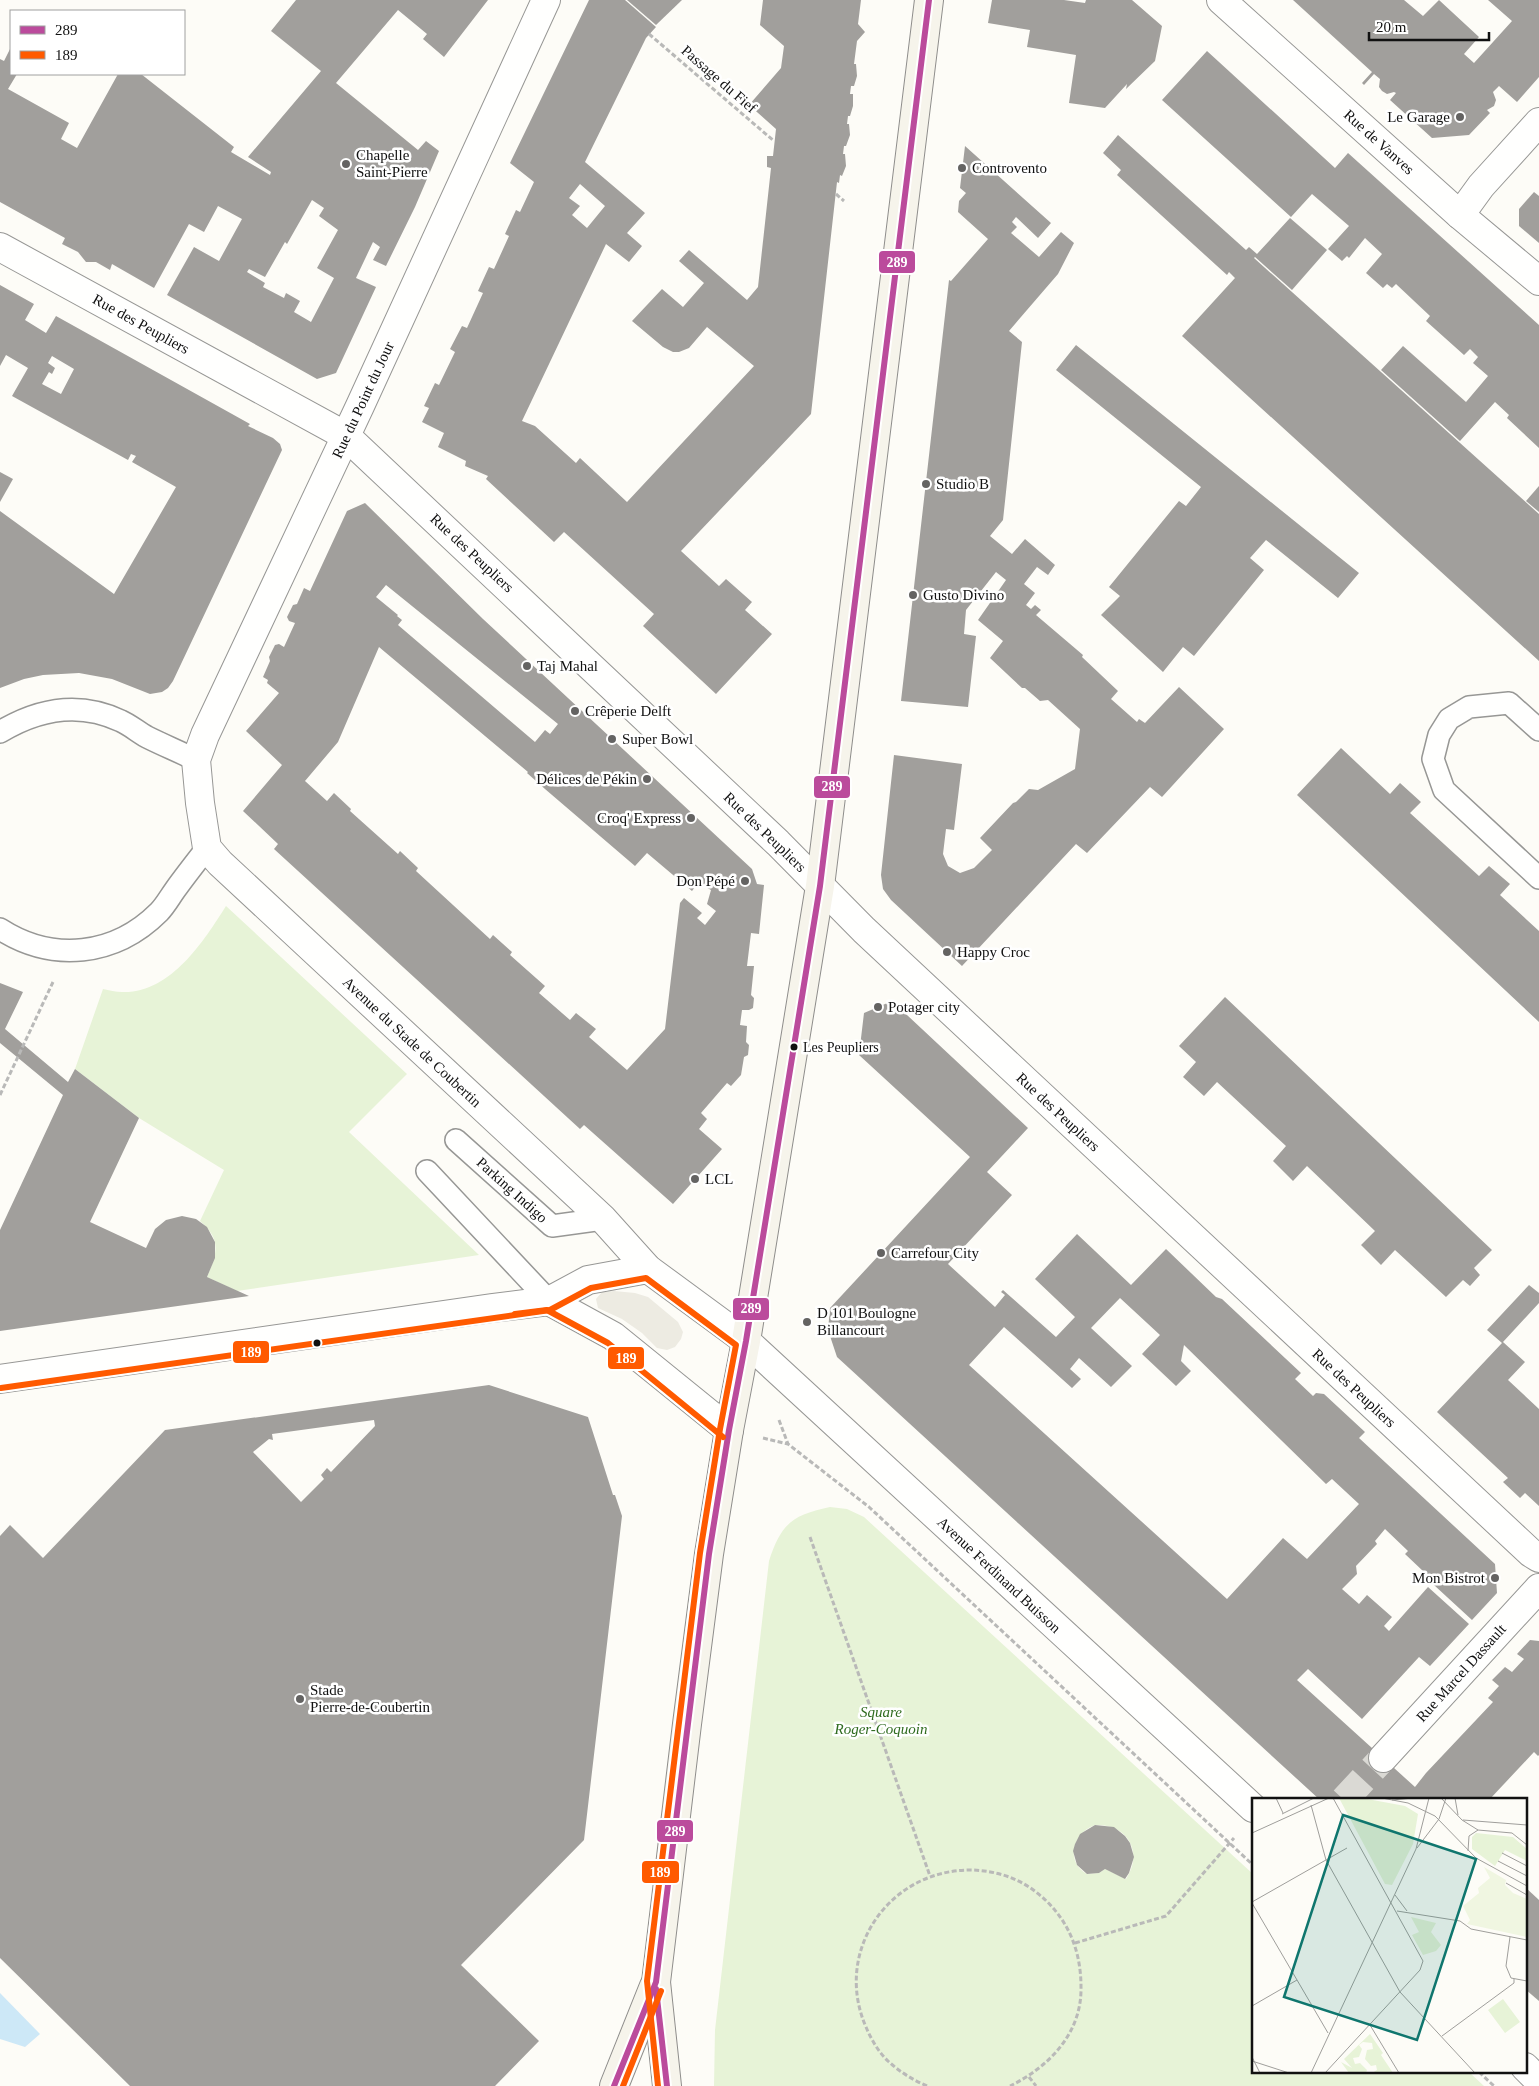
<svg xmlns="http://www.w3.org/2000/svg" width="1539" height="2086" viewBox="0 0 1539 2086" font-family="'Times New Roman',serif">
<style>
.green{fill:#e7f3d7;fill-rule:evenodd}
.plaza{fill:#edebe2}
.water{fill:#cde8f7}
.building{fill:#a19f9c;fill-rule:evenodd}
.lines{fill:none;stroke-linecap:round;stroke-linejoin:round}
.street-tunnel{stroke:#dad9d4;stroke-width:28;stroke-dasharray:28 14;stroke-linecap:butt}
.lane-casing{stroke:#979795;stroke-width:24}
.street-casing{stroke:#979795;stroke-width:30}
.secondary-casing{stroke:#8e8d8b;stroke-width:30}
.path{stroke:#b9b9b8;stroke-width:3;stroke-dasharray:5 2.5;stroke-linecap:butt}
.lane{stroke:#fffffe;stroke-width:21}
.street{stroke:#fffffe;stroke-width:28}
.secondary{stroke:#f6f4eb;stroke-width:28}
.bus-1-casing{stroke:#fff;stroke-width:10}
.bus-2-casing{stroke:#fff;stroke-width:10}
.bus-1{stroke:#bb4b9c;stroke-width:6}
.bus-2{stroke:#ff5a00;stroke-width:6}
.poi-dot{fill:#646362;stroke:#fff;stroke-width:2}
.bus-dot{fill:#111;stroke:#fff;stroke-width:2}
.labels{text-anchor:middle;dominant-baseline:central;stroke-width:5;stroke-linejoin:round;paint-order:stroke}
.bus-label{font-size:14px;fill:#111;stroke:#fff;text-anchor:start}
.street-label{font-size:15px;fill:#111;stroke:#fff}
.poi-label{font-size:15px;fill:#111;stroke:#fff;text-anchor:start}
.park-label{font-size:15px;font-style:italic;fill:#2f6b1f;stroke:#fff}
.inset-road{fill:none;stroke:#9f9e9b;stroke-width:1}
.view{fill:#0f766e;fill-opacity:0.15;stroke:#0f766e;stroke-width:2.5}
.inset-edge{fill:none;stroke:#111;stroke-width:2.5}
.line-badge{stroke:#fff;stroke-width:2}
.badge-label{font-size:14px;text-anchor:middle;font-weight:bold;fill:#fff}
</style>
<rect width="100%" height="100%" fill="#fdfcf7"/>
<g class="green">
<path d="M226,906l181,168 -58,58 130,123 -242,36 -30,-14c10,-24 15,-37 -7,-56l24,-51 -85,-52 -64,-49 28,-80c6,1 13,3 19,3 48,2 82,-51 104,-86z"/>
<path d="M830,1507l17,2 17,8 389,357v198h216l15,14h-770l1,-56 54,-469c12,-37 23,-46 61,-54zM1095,1825c32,-2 49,27 31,54l-21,-10 -6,4 -12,1c-23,-13 -13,-42 8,-49z"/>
</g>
<path class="plaza" d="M614,1291l21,2 13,4 30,25 5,10 -2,7 -6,8 -8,3 -10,-2 -15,-15 -20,-14 -24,-11 -2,-9 6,-7z"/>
<path class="water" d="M0,1993l40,41 -15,13 -25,-8z"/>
<g class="building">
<path d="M296,0h192l-44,57 -21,-18 4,-5 -29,-24 -62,73 82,67 8,-9 13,10 -24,56 -29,59 -13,-6 7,-13 -7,-5 -17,36 20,9 -40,86 -19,6 -150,-84 27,-48 25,14 23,-42 -24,-13 -14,26 -15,-8 -35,64 -42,-24 -2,6 -14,-8h-10l-8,-10 -16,-8 3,-6 -65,-36v-143l4,2 7,-14v27h6l-9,15 61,34 -8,16 16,9 41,-74h23l93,73 -3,5 39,23 1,-3 -23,-15 73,-86 -50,-40zM312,200l12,8 -5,8 19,14 -21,38 17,10 -23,44 -17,-10 6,-11 -14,-8 -2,5 -21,-11 2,-4 -18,-11 2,-3 16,8 20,-35 2,2z"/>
<path d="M589,0h36l31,27 -10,11 -61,124 60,51 -18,20 15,13 -13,16 -23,-18 -84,177 13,5 41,37 4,-5 47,44 127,-136 -47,-39 -18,21 -10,4h-6l-10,-5 -31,-26 30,-32 21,18 21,-24 -25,-22 10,-11 58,50 11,-13 13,-119 -4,-1v-11h6l3,-27 -27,-24 32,-37 3,-22 -24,-21 3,-25h98l-3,24 7,8 -8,9 -3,23h2l1,12 -3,10h-3l-1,8h3v12l-3,10h-2l-1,8h2l1,11 -4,11h-2l-1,8h2l1,12 -4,10 -2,-1 -1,8 -2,-1 -26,232 -130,137 38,35 7,-7 26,23 -7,8 27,24 -56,60 -73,-68 11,-12 -90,-82 -10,10 -68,-63 2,-3 -23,-10 1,-5 -28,-14 6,-14 -22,-11 7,-14 -5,-2 11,-23 4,2 16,-33 -5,-3 12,-23 5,2 16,-35 -5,-2 11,-24 5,2 15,-33 -4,-2 11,-24 4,2 14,-30 -24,-19zM580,184l25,22 -18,22 -15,-13 8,-9 -11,-8z"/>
<path d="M627,0h55l-26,25z"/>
<path d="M992,0h72l21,3 1,-3h46l30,26 -7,35 -29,28 1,-5 -22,24 -36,-5 7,-48 -49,-8 3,-17 -42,-7z"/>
<path d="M1293,0h111l19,16 16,-16 40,37 -15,17 10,9 38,-42 -24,-21h51v77l-22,25 -18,-16 -6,6 3,8 -2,6 -7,4 3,3 -21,22 -37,3 -42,-38 6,-7 -2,-1 -7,2 -5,-3 -3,-4 1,-8 -6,-5 -10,11 -2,-2 10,-11z"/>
<path d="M1207,51l128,117 13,-15 191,172v123l-32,-30 2,-3 -14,-13 -35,39 -79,-71 22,-24 63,56 22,-26 -15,-13 5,-6 -8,-8 -6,6 -38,-34 4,-5 -34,-32 -4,4 -5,-4 -4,4 -17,-15 16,-19 -17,-16 -16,20 -2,-2 -5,5 -14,-12 21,-23 -37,-32 -21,23 -129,-117z"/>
<path d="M1118,135l128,115 3,-3 8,7 33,-36 37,32 -35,40 -37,-33 -1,1 285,256v147l-357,-325 53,-58 -6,-6 -2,3 -110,-100 4,-5 -18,-17z"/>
<path d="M965,146l86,77 -13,15 -22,-21 -4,5 5,5 -6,6 28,24 22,-25 13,11 -16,31 -49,57 13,11 -19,178 -13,16 22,18 13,-15 30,26 -7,10 -11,-8 -13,17 11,9 -9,12 5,4 4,-4 6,5 -5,5 47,40 -1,2 36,34 -7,8 26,23 2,-3 6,4 34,-36 45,42 -62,68 -12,-10 -63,66 -11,-9 -114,122 -71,-66 -8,-11 -2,-14 13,-120 68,9 -8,66 -8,-1 -3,25 5,12 12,7 14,-5 18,-18 -12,-12 33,-35 3,-1 13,-13 9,1 37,-21 5,-40 -32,-29 -8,1 -15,-13h-3l-32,-30 13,-17 -25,-21 28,-40 -10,-8 -30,38 -2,24 12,2 -8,71 -67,-6 48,-421 2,1 37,-42 -30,-27 1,-11 7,-8 -6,-5z"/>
<path d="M1534,192l5,4v47l-20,-17v-17z"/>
<path d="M0,285l34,19 -9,16 21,13 10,-17 194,108 -2,2 25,12 7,6 2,6 -109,231 -5,7 -6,4 -12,2 -38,-15 -33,-6 -36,2 -19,4 -24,9v-177l114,83 62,-107 -44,-25 4,-6 -5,-2 -3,6 -116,-64 16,-28 -22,-13 -6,11zM52,356l22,13 -13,25 -19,-10 7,-12 3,2 3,-6 -7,-5z"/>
<path d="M1076,345l283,228 -21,25 -72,-58 -16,18 14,12 -70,86 -11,-9 -20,25 -62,-57 19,-19 -11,-9 70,-86 7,5 15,-19 -145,-117z"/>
<path d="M0,472l13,7 -13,23z"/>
<path d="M1539,486v26l-13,-11z"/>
<path d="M365,503l118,116 269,250 5,15 7,1 -5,49 -8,-1 -4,33h7l-3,29 3,3 -1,10 -4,2h-7l-2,15 7,1 -1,16 3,3 -1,10 -4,2 -3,18 -10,11 -4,-3 -26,30 6,6 -8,10 23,20 -49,55 -89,-79 -4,4 -306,-280 4,-5 -35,-33 39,-46 -36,-34 33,-38 -12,-10 1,-3 -5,-3 7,-16 -1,-4 6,-12 4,-1 5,3 11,-24 -6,-2 -2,-4 6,-12 4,-1 7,-16 6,3 37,-80zM386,585l172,139 -8,10 -5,-4 -10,12 -137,-117 4,-5 -5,-4 1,-1 -22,-18zM379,647l149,125 -1,1 18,16 90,77 12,-13 45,38 6,-8 13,7 -4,14 9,7 -11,14 -8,-7 5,-5 -18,-15 -4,5 -15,126 -38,41 -38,-33 7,-8 -20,-16 -6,7 -31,-27 6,-7 -35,-31 2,-3 -19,-17 -3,4 -74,-68 2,-3 -18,-17 -2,3 -48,-43 1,-2 -17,-16 -7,8 -22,-20 33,-39z"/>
<path d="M1341,748l49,46 10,-11 21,19 -11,11 69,63 10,-10 21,18 -10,11 39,36v91l-242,-227z"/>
<path d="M0,983l23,9 -18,37 63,53 7,-13 64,49 -49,104 56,26 9,-19 11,-9 16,-4 14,3 11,8 8,15v16l-8,19 42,19 -249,35v-101l63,-135 -63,-52z"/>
<path d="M1225,997l267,253 -18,18 6,7 -10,11 -7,-6 -17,17 -51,-47 -14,15 -20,-20 14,-14 -68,-65 -14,15 -20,-20 13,-15 -69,-64 -13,14 -21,-19 13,-15 -17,-16z"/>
<path d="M892,1001l136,127 -41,44 25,23 -64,69 47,43 10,-12 -4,-3 2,-2 53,47 19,-20 -40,-38 42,-45 54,51 35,-36 50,48 6,2 79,74 -6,6 18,17 3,-3 8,1 41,38 -6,6 136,126 2,29 -25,27 -50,-46 2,-2 -19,-18 3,-3 -23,-22 -10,12 2,3 -21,22 1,8 -15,15 17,15 8,-9 25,22 -8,9 5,5 39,-44 41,37 -39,42 -11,-9 -57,62 -54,-50 -11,11 118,107 11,-14 67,-71 -5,-4 11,-12 -7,-6 13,-13 7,5 12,-13 -7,-5 13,-14 9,1v114l-1,1 -4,-4 -45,48h-169l-483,-443 -9,-27 2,-22 140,-151 -111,-102 5,-42zM1120,1298l40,37 -18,19 34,32 15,-15 -10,-10 3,-16 142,139 6,-5 27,25 -52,55 -24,-21 -56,61 -258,-234 35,-38 68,61 9,-9 -11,-10 9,-11 32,29 21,-21 -41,-38z"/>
<path d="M1529,1285l10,8v10l-36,39 22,20 -17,18 31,29v97l-14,-13 -5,5 -17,-16 5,-4 -71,-66 65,-69 -15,-13z"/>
<path d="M489,1385l99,32 25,78h2l7,21 -38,324 -123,125 78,76 -44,45h-365l-130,-128v-422l10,-11 33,33 122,-128zM374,1420l1,6 -44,46 -4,-4 -6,7 3,4 -23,23 -48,-50 16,-13 4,1 -1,-6z"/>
<path d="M1095,1825l19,2 11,9 5,7 4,14 -5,16 -4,6 -20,-10 -6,4 -12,1 -10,-9 -4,-14 2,-7 5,-10z"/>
<path d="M1525,1887l14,13v101l-14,-12z"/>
</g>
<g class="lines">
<path class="street-tunnel" d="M1344,1800l39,-42"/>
<defs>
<g id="lane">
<path d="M1539,730l-30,-27 -40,4 -20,12 -10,16 -6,24 11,31 95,88"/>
<path d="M0,732c38,-23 79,-31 121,-11 9,4 17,11 26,16 16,8 33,15 49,23"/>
<path d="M0,929c53,34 115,27 159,-17 6,-6 11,-15 16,-22 10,-14 21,-28 32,-42"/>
<path d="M456,1140l96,86 51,-7"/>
<path d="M427,1171l122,130"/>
</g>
<g id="street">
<path d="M546,0l-186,406 -155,329 -9,25 4,43 7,45 13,15 383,356 45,50 98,72 507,467"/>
<path d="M1221,0l239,215 79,66"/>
<path d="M1460,215l21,-29 58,-64"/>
<path d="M0,247l346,189 432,407 86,87 667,623 8,5"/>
<path d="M549,1301l64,35 116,94"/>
<path d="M0,1379l492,-71 57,-7 39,-21 60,-11"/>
<path d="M1383,1758l156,-170"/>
<path d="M1525,2067l14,14"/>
</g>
<g id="secondary">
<path d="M614,2086l40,-100"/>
<path d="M667,2086l-11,-104 31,-258 22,-170 20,-124 17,-89 74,-455 109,-886"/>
</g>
</defs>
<use href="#lane" class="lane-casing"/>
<use href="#street" class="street-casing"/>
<use href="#secondary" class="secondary-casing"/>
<g class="path">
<path d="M649,34l125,107"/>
<path d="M836,194l8,7"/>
<path d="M0,1095l53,-113"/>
<path d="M779,1420l9,24"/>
<path d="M763,1438l25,6 81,63 384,358"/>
<path d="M810,1537l120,339"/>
<path d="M1075,1943l91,-27 68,-78"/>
<path d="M1479,2072l15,14"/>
<path d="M1029,2077l7,9"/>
<path d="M927,2086c-14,-6 -27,-14 -38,-24 -10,-9 -18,-23 -23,-35 -33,-75 22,-156 103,-157 24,0 48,7 67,22 31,24 45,57 45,95 1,46 -32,80 -71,99"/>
</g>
<use href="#lane" class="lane"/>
<use href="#street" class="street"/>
<use href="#secondary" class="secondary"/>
<defs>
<g id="bus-1">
<path d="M656,1989l11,97"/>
<path d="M614,2086l42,-104 53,-428 20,-124 17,-89 74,-455 109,-886"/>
</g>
<g id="bus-2">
<path d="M515,1314l32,-4 61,33 115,94"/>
<path d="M1,1388l549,-78 41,-22 55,-10 90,67 -16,84 -20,124 -53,428 11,105"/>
<path d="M623,2086l38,-95"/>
</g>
</defs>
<use href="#bus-1" class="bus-1-casing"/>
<use href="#bus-2" class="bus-2-casing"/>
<use href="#bus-1" class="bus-1"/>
<use href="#bus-2" class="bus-2"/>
</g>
<g class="poi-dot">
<circle cx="1460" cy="117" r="5"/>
<circle cx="346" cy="164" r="5"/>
<circle cx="962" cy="168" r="5"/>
<circle cx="926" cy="484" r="5"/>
<circle cx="913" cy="595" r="5"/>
<circle cx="527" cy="666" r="5"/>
<circle cx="575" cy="711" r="5"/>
<circle cx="612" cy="739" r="5"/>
<circle cx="647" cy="779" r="5"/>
<circle cx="691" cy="818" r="5"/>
<circle cx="745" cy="881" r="5"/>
<circle cx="947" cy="952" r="5"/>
<circle cx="878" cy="1007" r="5"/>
<circle cx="695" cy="1179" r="5"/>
<circle cx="881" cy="1253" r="5"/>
<circle cx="807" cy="1322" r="5"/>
<circle cx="1495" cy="1578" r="5"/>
<circle cx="300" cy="1699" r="5"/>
</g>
<g class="bus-dot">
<circle cx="794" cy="1047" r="4.5"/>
<circle cx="317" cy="1343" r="4.5"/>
</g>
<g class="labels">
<g class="bus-label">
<text x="803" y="1047">Les Peupliers</text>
</g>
<g class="street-label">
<text transform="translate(719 79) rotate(41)">Passage du Fief</text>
<text transform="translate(1379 142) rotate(42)">Rue de Vanves</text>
<text transform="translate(141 324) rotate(29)">Rue des Peupliers</text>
<text transform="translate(363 400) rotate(-65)">Rue du Point du Jour</text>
<text transform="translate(472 553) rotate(43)">Rue des Peupliers</text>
<text transform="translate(765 832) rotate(44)">Rue des Peupliers</text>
<text transform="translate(412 1042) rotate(43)">Avenue du Stade de Coubertin</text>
<text transform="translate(1058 1112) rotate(43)">Rue des Peupliers</text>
<text transform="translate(512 1190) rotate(42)">Parking Indigo</text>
<text transform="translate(1354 1388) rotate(43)">Rue des Peupliers</text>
<text transform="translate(999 1575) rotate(43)">Avenue Ferdinand Buisson</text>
<text transform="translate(1461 1673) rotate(-48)">Rue Marcel Dassault</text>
</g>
<g class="poi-label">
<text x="1450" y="117" text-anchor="end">Le Garage</text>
<text x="356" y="155">Chapelle<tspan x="356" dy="17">Saint-Pierre</tspan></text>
<text x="972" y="168">Controvento</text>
<text x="936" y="484">Studio B</text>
<text x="923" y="595">Gusto Divino</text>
<text x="537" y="666">Taj Mahal</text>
<text x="585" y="711">Crêperie Delft</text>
<text x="622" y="739">Super Bowl</text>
<text x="637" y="779" text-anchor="end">Délices de Pékin</text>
<text x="681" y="818" text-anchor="end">Croq' Express</text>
<text x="735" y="881" text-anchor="end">Don Pépé</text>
<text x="957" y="952">Happy Croc</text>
<text x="888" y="1007">Potager city</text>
<text x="705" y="1179">LCL</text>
<text x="891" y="1253">Carrefour City</text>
<text x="817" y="1313">D 101 Boulogne<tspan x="817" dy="17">Billancourt</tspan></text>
<text x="1485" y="1578" text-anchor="end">Mon Bistrot</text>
<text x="310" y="1690">Stade<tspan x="310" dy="17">Pierre-de-Coubertin</tspan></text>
</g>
<g class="park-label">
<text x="881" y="1712">Square<tspan x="881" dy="17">Roger-Coquoin</tspan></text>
</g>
</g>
<g transform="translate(1252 1798)">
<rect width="275" height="275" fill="#fdfcf7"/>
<path d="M87,0h23l43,8 13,8 -5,30 -21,41 -7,-1zM224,35l37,4 14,12v12l-22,-11 -10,16 -23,-17v-12zM159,119l25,6 -5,9 10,13 -5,6 -13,4 -11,-20 7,-3zM251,201l17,23 -15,11 -17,-23zM118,236l13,19 -2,2 12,18h-21l5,-3 -1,-5 -5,1 -6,-7 2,-9 6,-1 -1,-6 -9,-1 -4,3 3,4 -3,8 -6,1 2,6 5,-1 7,7 -1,3h-17l-8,-11 11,6 -8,-9z" fill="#e7f3d7"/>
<path d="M232,69l22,13 -1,5 8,8 14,6v38l-60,-13 3,-4 -7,-14 16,-13 -1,-5 12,-10z" fill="#f0f6e1"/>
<path class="inset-road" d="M24,0l7,15M130,0l26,5 27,13 41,42 51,28M189,0l21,22 16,10M203,0l3,17M140,2l21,-2M59,7l15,55 74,132 75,81M30,16l32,-16M211,22l64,5M226,32l34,3 15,12M0,35l77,-35M165,50l22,-29 7,-21M216,53l1,-15 9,-6M250,55l25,13M246,63l29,15M254,85l21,12M143,97l12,16M0,104l95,-54M0,105l76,130M145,113l63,10 11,8 56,11M258,139l-4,29 5,12 16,3M0,208l45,-26M118,227l29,48M190,238l72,-53v-4M0,259l8,16M0,263l37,12M59,275l105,-224 13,-51M73,275l95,-103 3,-9 -90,-163"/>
<path class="view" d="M91,17l133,44 -59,181 -133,-43z"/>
<rect width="275" height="275" class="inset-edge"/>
</g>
<g class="line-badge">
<rect x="878" y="250" width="38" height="24" rx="5" fill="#bb4b9c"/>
<rect x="813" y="775" width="38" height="24" rx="5" fill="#bb4b9c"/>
<rect x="732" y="1297" width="38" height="24" rx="5" fill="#bb4b9c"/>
<rect x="232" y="1340" width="38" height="24" rx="5" fill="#ff5a00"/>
<rect x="607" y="1346" width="38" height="24" rx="5" fill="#ff5a00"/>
<rect x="656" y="1819" width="38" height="24" rx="5" fill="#bb4b9c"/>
<rect x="641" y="1860" width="39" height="24" rx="5" fill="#ff5a00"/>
</g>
<g class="badge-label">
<text x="897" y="267">289</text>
<text x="832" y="791">289</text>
<text x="751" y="1313">289</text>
<text x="251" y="1357">189</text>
<text x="626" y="1363">189</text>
<text x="675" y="1836">289</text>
<text x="660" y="1877">189</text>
</g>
<rect x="10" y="10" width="175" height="65" fill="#ffffff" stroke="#a0a0a0"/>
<rect x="20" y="26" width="25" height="8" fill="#bb4b9c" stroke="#a0a0a0"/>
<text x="55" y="35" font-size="15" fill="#111111">289</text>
<rect x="20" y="51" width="25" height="8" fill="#ff5a00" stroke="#a0a0a0"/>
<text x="55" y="60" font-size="15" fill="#111111">189</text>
<path d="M1369 32v8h120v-8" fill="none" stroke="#111111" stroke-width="2.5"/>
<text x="1376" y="32" font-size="15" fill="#111111" stroke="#ffffff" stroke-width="4" paint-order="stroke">20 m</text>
</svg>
